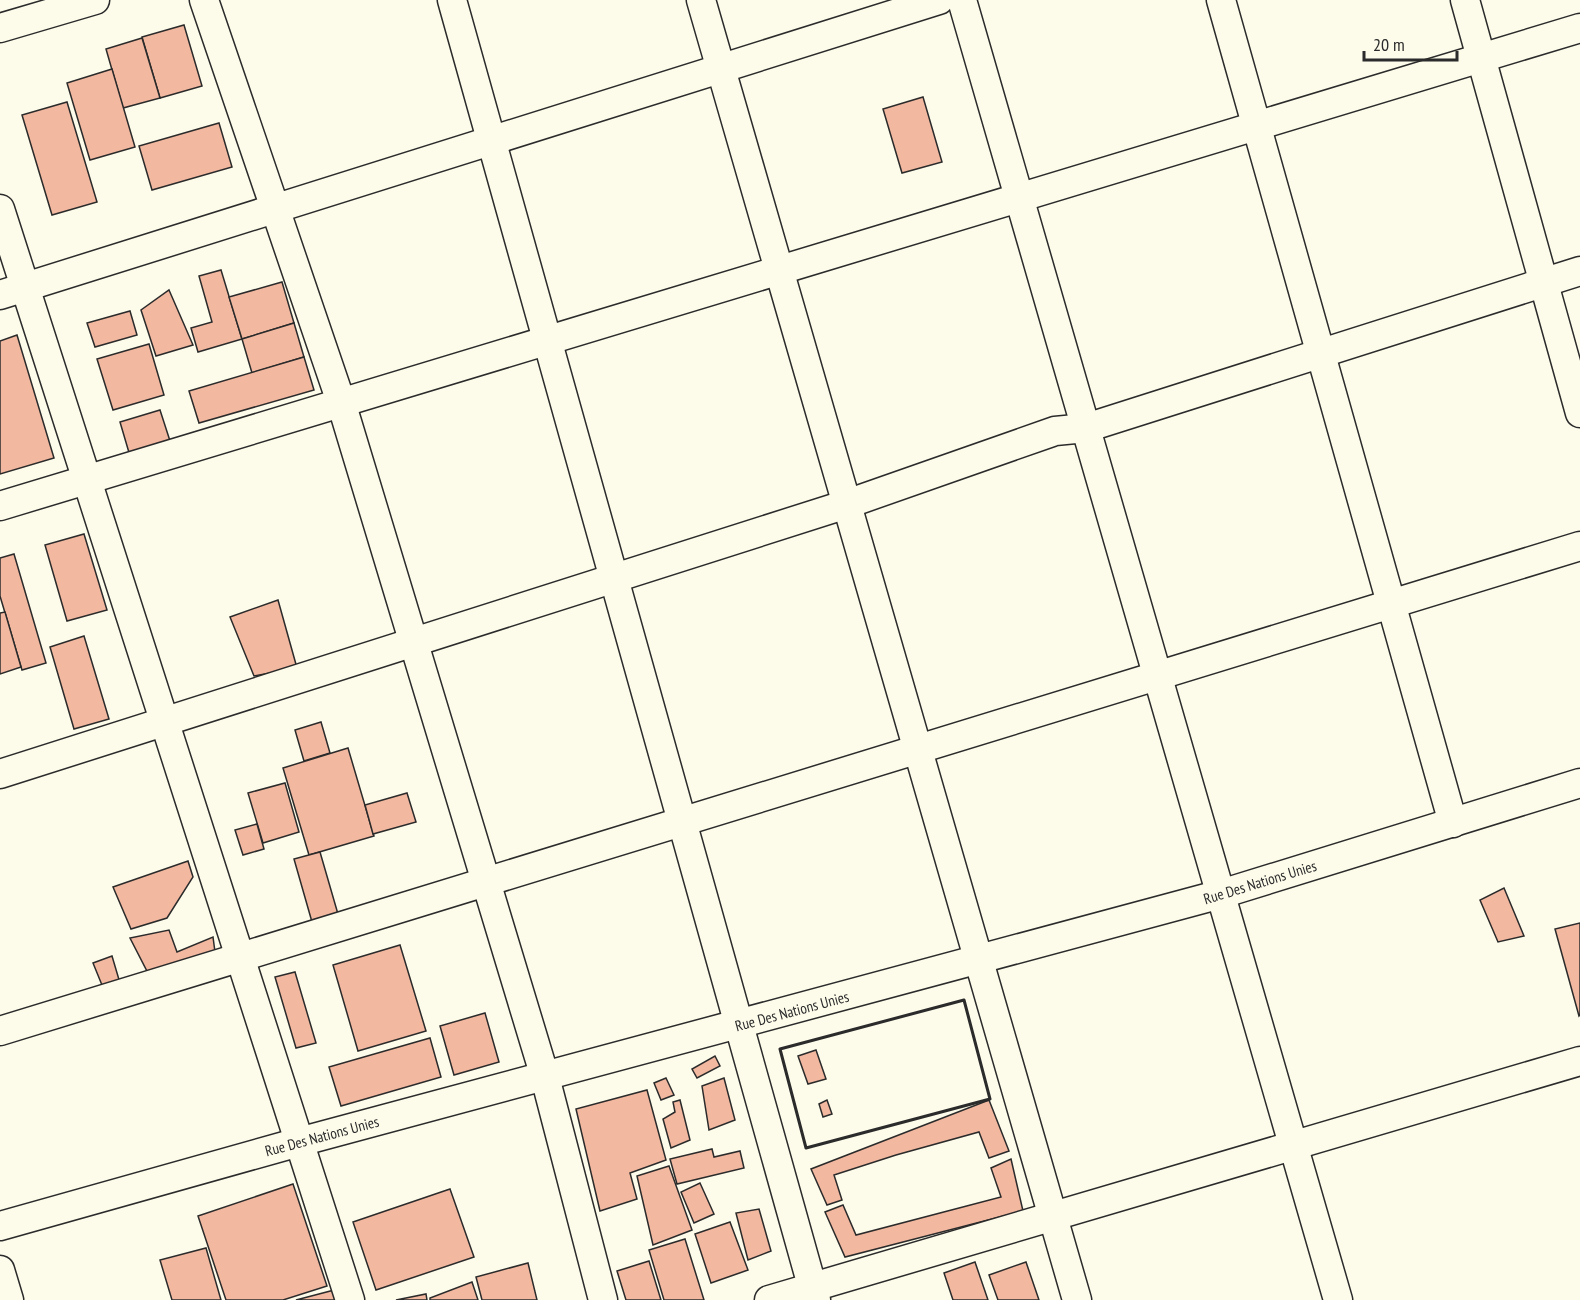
<svg xmlns="http://www.w3.org/2000/svg" width="1580" height="1300" viewBox="0 0 1580 1300" font-family="'PT Sans Narrow',sans-serif">
<style>
.building{fill:#f2b8a0;stroke:#2b2b2b;stroke-width:1.5}
.lines{fill:none;stroke-linecap:round;stroke-linejoin:round}
.minor-casing{stroke:#2b2b2b;stroke-width:31}
.minor{stroke:#fdfbea;stroke-width:28}
.wall{stroke:#2b2b2b;stroke-width:3}
.labels{text-anchor:middle;dominant-baseline:central;stroke-width:4.5;stroke-linejoin:round;paint-order:stroke}
.street-label{font-size:15px;fill:#2b2b2b;stroke:#fdfbea}
</style>
<rect width="100%" height="100%" fill="#fdfbea"/>
<g class="building">
<path d="M184,25l18,61 -42,12 -18,-61z"/>
<path d="M142,38l18,60 -37,10 -17,-59z"/>
<path d="M112,69l23,78 -45,13 -23,-77z"/>
<path d="M923,97l19,65 -40,11 -19,-64z"/>
<path d="M67,102l30,100 -45,13 -30,-100z"/>
<path d="M219,123l13,44 -80,23 -13,-44z"/>
<path d="M221,270l21,69 -44,13 -7,-24 21,-6 -13,-46z"/>
<path d="M282,282l12,41 -52,16 -13,-42z"/>
<path d="M169,290l24,55 -37,11 -15,-46z"/>
<path d="M130,311l7,24 -42,12 -8,-24z"/>
<path d="M294,323l10,34 -52,16 -10,-34z"/>
<path d="M17,335l37,123 -54,16v-133z"/>
<path d="M149,344l15,51 -51,15 -16,-51z"/>
<path d="M304,357l10,33 -115,33 -10,-32z"/>
<path d="M160,410l11,34 -41,12 -10,-34z"/>
<path d="M84,534l23,76 -40,11 -22,-76z"/>
<path d="M14,554l32,109 -24,7 -22,-74v-38z"/>
<path d="M278,600l19,68 -43,8 -24,-59z"/>
<path d="M5,612l16,55 -21,7v-61z"/>
<path d="M84,636l25,83 -35,10 -24,-82z"/>
<path d="M321,722l9,31 -26,8 -9,-31z"/>
<path d="M348,748l26,88 -65,19 -26,-87z"/>
<path d="M285,783l14,49 -36,11 -15,-50z"/>
<path d="M407,793l9,29 -43,12 -8,-29z"/>
<path d="M257,824l7,25 -21,6 -8,-25z"/>
<path d="M320,852l20,69 -26,8 -20,-70z"/>
<path d="M188,861l5,16 -26,41 -36,11 -18,-42z"/>
<path d="M1504,888l20,48 -26,6 -18,-42z"/>
<path d="M1580,923v92l-1,1 -24,-87z"/>
<path d="M169,930l8,22 36,-15 2,15 -66,23 -19,-37z"/>
<path d="M400,945l26,86 -68,20 -25,-86z"/>
<path d="M112,956l8,27 -16,7 -11,-27z"/>
<path d="M295,972l21,71 -20,5 -21,-71z"/>
<path d="M485,1013l14,49 -45,13 -14,-49z"/>
<path d="M430,1038l11,39 -100,29 -12,-39z"/>
<path d="M816,1050l10,29 -18,5 -10,-28z"/>
<path d="M715,1056l5,10 -23,12 -5,-9z"/>
<path d="M666,1078l8,17 -13,5 -7,-17z"/>
<path d="M724,1078l11,42 -26,10 -7,-44z"/>
<path d="M647,1090l19,70 -36,13 7,26 -37,12 -24,-102z"/>
<path d="M680,1100l10,40 -19,8 -8,-29 12,-7 -2,-10z"/>
<path d="M827,1100l5,14 -9,3 -4,-13z"/>
<path d="M989,1100l20,51 -20,7 -10,-26 -83,23 -62,20 8,25 -15,5 -16,-36z"/>
<path d="M712,1149l2,8 26,-6 4,17 -67,16 -7,-25z"/>
<path d="M1011,1159l12,52 -178,46 -20,-45 18,-7 13,30 145,-38 -10,-29z"/>
<path d="M669,1166l23,64 -39,15 -16,-69z"/>
<path d="M700,1183l14,31 -20,9 -13,-31z"/>
<path d="M293,1184l34,102 -44,14h-57l-28,-84z"/>
<path d="M450,1189l24,68 -98,33 -23,-68z"/>
<path d="M759,1209l12,42 -23,9 -12,-47z"/>
<path d="M730,1222l18,48 -37,13 -16,-49z"/>
<path d="M685,1239l19,61h-40l-15,-50z"/>
<path d="M206,1248l15,52h-49l-12,-40z"/>
<path d="M649,1261l12,39h-35l-9,-29z"/>
<path d="M975,1262l13,38h-35l-9,-27z"/>
<path d="M1026,1262l13,38h-41l-9,-25z"/>
<path d="M528,1263l9,37h-55l-6,-23z"/>
<path d="M472,1282l6,18h-48v-2z"/>
<path d="M342,1288l3,12h-49z"/>
<path d="M426,1294l1,6h-31z"/>
</g>
<g class="lines">
<defs>
<g id="minor">
<path d="M204,0l137,402 204,675 58,223"/>
<path d="M452,0l364,1300"/>
<path d="M701,0l376,1300"/>
<path d="M962,0l376,1300"/>
<path d="M1221,0l232,823"/>
<path d="M1465,0l115,413"/>
<path d="M0,28l95,-28"/>
<path d="M0,209l350,1091"/>
<path d="M0,295l939,-295"/>
<path d="M0,506l1580,-478"/>
<path d="M0,774l847,-270 208,-73 31,-3 494,-157"/>
<path d="M0,1031l1580,-485"/>
<path d="M0,1226l299,-84 922,-248 359,-111"/>
<path d="M0,1270l9,30"/>
<path d="M769,1300l811,-239"/>
</g>
</defs>
<use href="#minor" class="minor-casing"/>
<use href="#minor" class="minor"/>
<path class="wall" d="M964,1000l26,99 -184,49 -26,-99z"/>
</g>
<g class="labels">
<g class="street-label">
<text transform="translate(1260 882) rotate(-17)">Rue Des Nations Unies</text>
<text transform="translate(792 1011) rotate(-15)">Rue Des Nations Unies</text>
<text transform="translate(322 1136) rotate(-15)">Rue Des Nations Unies</text>
</g>
</g>
<path d="M1364 51v9h93v-9" fill="none" stroke="#2b2b2b" stroke-width="3"/>
<text x="1373" y="51" font-size="18" fill="#2b2b2b" stroke="#fdfbea" stroke-width="4.5" paint-order="stroke">20 m</text>
</svg>
